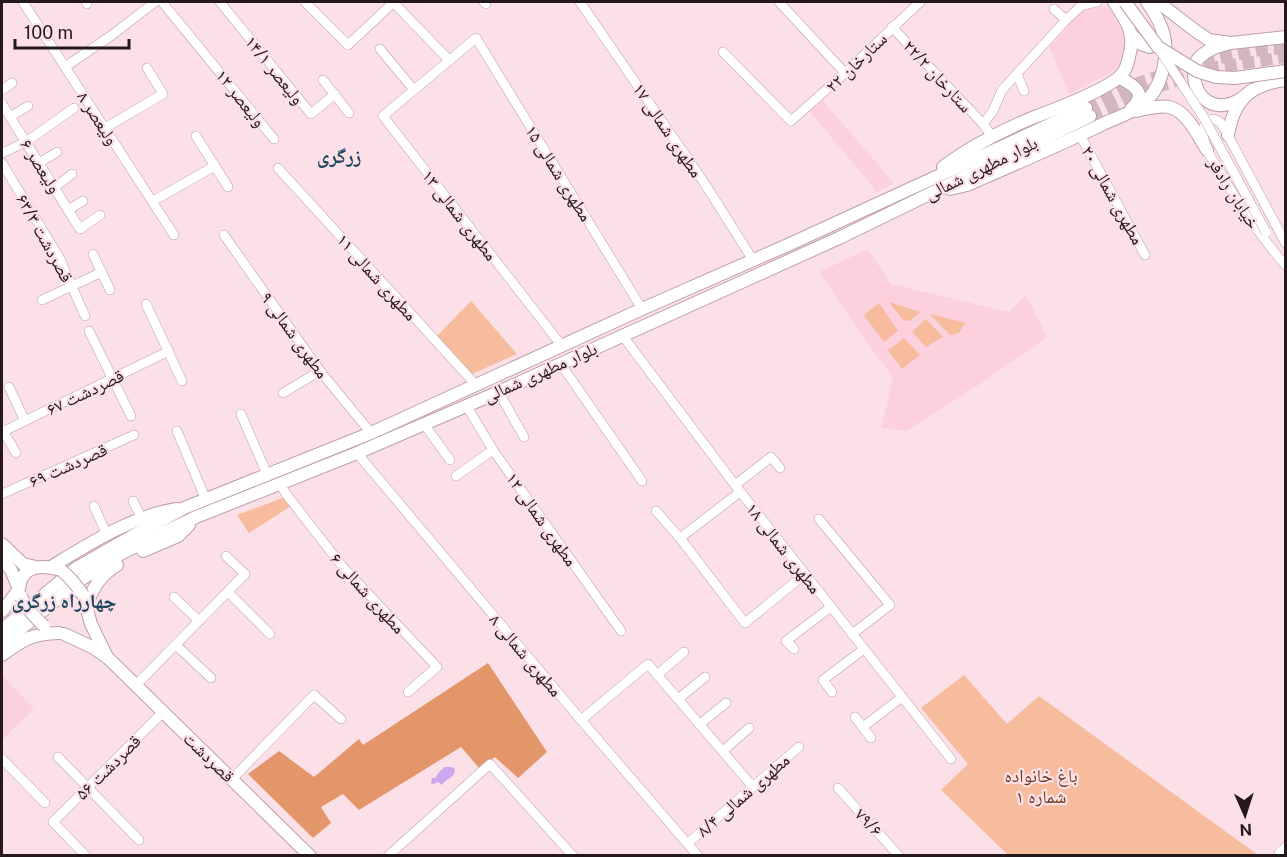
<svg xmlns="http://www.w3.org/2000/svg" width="1287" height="857" viewBox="0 0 1287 857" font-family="'Public Sans','Noto Naskh Arabic',sans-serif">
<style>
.built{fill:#fcd1dd}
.green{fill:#f6bc9d}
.forest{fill:#e4966b}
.water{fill:#cea7f1}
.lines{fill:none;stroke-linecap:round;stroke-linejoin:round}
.major-tunnel{stroke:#d1b8bf;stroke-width:12;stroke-dasharray:12 6;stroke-linecap:butt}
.minor-casing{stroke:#be9ea7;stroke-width:10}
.major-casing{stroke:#be9ea7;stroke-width:14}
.minor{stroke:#fff;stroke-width:9}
.major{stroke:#fff;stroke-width:12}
.minor-bridge-casing{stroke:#be9ea7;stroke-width:10;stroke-linecap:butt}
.major-bridge-casing{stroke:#be9ea7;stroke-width:14;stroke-linecap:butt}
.minor-bridge{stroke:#fff;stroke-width:9}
.major-bridge{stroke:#fff;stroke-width:12}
.labels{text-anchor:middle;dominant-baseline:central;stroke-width:4.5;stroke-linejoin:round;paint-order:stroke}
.street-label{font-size:18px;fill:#25191d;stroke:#fce0e8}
.park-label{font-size:18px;fill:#6a3819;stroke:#fce0e8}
.neighbourhood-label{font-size:20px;font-weight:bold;fill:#1c475d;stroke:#fce0e8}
</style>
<rect width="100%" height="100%" fill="#fce0e8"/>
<g class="built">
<path d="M1105,6l6,5 12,22 1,13 -1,9 -4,10 -8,8 -42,21 -20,-47 34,-37z"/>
<path d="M823,101l52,60 19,22 -17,9 -18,-22 -49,-58z"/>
<path d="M868,249l23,35 118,28 17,-17 21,42 -70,49 -70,45 -26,-3 12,-51 -18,-23 -56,-82z"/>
<path d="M2,675l32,34 -32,31z"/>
</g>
<g class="green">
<path d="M471,301l46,53 -45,20 -35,-38z"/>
<path d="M889,302l31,10 -10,9 -7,-1z"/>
<path d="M879,303l19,28 -14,11 -20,-27z"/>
<path d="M930,314l35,9 -6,10 -9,2z"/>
<path d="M926,319l17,18 -17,10 -14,-15z"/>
<path d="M904,338l16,17 -18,14 -14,-19z"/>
<path d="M285,497l6,9 -42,27 -12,-18z"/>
<path d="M964,675l43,49 32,-28 219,159h-250l-67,-65 27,-26 -47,-56z"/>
</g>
<path class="forest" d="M488,663l59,89 -29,26 -23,-21 -16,11 -18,-21 -102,63 -16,-16 -22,13 10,16 -18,15 -65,-64 31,-23 35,26 45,-38 4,6z"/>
<path class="water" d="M445,767h6l3,1 1,3c-2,8 -10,8 -13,14l-4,-3 -5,2 -2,-1 1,-5h3l4,-6z"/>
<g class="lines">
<g class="major-tunnel">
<path d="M1086,108l55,-26 69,-22 50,-10 26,-2"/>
<path d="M1090,116l55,-25 73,-24 68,-10"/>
</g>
<defs>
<g id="minor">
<path d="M23,2l151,233"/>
<path d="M86,2l1,2"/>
<path d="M162,2l112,137"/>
<path d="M220,2l91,112 24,-20"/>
<path d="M305,2l43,43 46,-43"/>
<path d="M393,2l56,58"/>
<path d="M484,2l2,2"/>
<path d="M580,2l123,179 50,79"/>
<path d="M779,2l66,71"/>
<path d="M1054,9l12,11"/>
<path d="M892,27l91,97 9,12"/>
<path d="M380,49l34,41"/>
<path d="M723,52l68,69 54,-48 75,-71"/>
<path d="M65,67l47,-32 43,-33"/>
<path d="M1017,74l7,17"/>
<path d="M323,80l26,33"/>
<path d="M2,90l10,-7"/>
<path d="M2,104l78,125 20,-14"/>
<path d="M10,117l18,-11"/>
<path d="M983,124l10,-13 9,-21 64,-70 15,-14 16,-4"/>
<path d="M105,128l58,-34 -16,-26"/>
<path d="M1080,135l65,120"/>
<path d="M196,136l32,51"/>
<path d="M2,153l24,-11 48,-34"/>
<path d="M2,163l58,96 25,57"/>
<path d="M39,163l18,-11"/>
<path d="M278,168l198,217"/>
<path d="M54,188l18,-14"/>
<path d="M153,201l62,-35"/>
<path d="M68,210l15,-9"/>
<path d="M224,235l96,136 51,62"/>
<path d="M1286,244l-62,-116 -4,-6 -6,-3c-15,1 -11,20 -7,30 3,9 10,17 14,25 19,32 40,63 65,92"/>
<path d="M93,254l17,36"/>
<path d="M42,300l60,-28"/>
<path d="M146,304l36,77"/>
<path d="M89,331l42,85"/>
<path d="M622,335l113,150 216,274"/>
<path d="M562,346l-179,-230 93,-78 166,271"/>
<path d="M560,363l82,118"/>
<path d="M9,387l16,34"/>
<path d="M498,391l26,46"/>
<path d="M283,393l37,-22"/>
<path d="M466,405l27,45 128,181"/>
<path d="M241,414l26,60"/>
<path d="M424,424l26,36"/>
<path d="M3,431l13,22"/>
<path d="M177,431l29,69"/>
<path d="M2,432l167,-81"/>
<path d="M357,453l224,267 117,136"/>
<path d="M456,476l37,-26"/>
<path d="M280,484l6,10 56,72 95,101 -29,25"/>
<path d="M735,485l36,-28 9,11"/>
<path d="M2,494l132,-59"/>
<path d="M133,501l9,18"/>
<path d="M94,506l13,29"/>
<path d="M656,511l24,27 65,85 60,-49"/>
<path d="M819,519l71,86 -38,29"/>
<path d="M680,538l60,-46"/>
<path d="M228,592l42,42"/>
<path d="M174,597l25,24"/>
<path d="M176,645l35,33"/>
<path d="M794,649l-8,-8 45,-34"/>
<path d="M657,675l27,-23"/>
<path d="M136,685l109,-111 -19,-18"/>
<path d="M832,692l-9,-12 41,-31"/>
<path d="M678,699l27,-22"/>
<path d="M855,717l16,21"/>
<path d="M581,720l67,-56 105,123"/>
<path d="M700,724l26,-21"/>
<path d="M863,727l39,-30"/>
<path d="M723,751l26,-23"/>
<path d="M58,757l81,83"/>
<path d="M2,759l43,44"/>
<path d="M232,779l82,-84 27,24"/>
<path d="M838,788l61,68"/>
<path d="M688,843l111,-96"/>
<path d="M1279,853l7,-6"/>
<path d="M86,856l-33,-34 110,-110"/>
<path d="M388,856l102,-92 83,92"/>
</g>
<g id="major">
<path d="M1158,2l39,30 12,8 22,3 55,-6"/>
<path d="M1131,34l10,10 9,3 8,-3 3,-7"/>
<path d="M1227,44c-11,3 -21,6 -29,15 -4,5 -5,10 -4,17 2,24 21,36 43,25 5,-2 10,-7 15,-11"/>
<path d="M1119,77c14,8 30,16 12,32"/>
<path d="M1135,111c11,-2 24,-6 34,-4 18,4 29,29 38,43"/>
<path d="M1228,135c6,-35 22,-51 58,-55"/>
<path d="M943,167c28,-21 58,-36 89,-49 21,-8 78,-29 90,-44 4,-5 6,-11 7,-17 7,-24 -3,-36 -15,-55"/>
<path d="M950,189l17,-4c46,-20 93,-40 138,-62 14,-6 34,-13 44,-25 8,-9 11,-17 14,-28 7,-27 0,-46 -16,-68"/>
<path d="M2,544l21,20 13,3"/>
<path d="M143,551l35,-15 11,-11"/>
<path d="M2,559l9,11 8,19"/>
<path d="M51,567c36,-22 83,-52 126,-58"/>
<path d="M84,599l7,25 15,31"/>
<path d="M86,606c7,-18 14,-31 31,-41"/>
<path d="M2,611c6,-7 13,-15 17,-23 1,-3 1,-7 3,-10 6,-13 23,-12 35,-9"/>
<path d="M2,630l73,-61 45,-26 64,-35 187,-75 271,-124 148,-65 296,-136"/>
<path d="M64,634l30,14 14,10 202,198"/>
<path d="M2,644l80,-65 40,-26 74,-36 161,-64 137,-59 345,-156 251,-122"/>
<path d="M2,655c22,-16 29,-21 57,-22"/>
</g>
</defs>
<use href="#minor" class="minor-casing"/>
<use href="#major" class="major-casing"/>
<use href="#minor" class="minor"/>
<use href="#major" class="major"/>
<defs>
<path id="minor-bridge" d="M1159,49l45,69 62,114"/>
<g id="major-bridge">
<path d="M1125,2l33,45 39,24 19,6 19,1 51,-7"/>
<path d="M61,570c9,7 16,16 22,25"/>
<path d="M21,597c6,11 13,20 23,29"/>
</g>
</defs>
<use href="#minor-bridge" class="minor-bridge-casing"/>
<use href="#major-bridge" class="major-bridge-casing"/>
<use href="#minor-bridge" class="minor-bridge"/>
<use href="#major-bridge" class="major-bridge"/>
</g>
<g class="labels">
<g class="street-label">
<text transform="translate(856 62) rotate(-44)">۲۲ ستارخان</text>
<text transform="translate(275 70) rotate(51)">۱۴/۱ ولیعصر</text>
<text transform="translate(938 76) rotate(47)">۲۲/۲ ستارخان</text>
<text transform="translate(241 98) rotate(51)">۱۲ ولیعصر</text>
<text transform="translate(98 118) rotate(57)">۸ ولیعصر</text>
<text transform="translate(668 130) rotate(56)">۱۷ مطهری شمالی</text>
<text transform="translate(41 166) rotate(58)">۶ ولیعصر</text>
<text transform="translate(981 168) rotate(-26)">بلوار مطهرى شمالى</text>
<text transform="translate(559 173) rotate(58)">۱۵ مطهری شمالی</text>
<text transform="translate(1234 193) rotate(58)">خیابان رادفر</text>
<text transform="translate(1113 195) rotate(61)">۲۰ مطهری شمالی</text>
<text transform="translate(460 215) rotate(52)">۱۳ مطهری شمالی</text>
<text transform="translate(45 238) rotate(61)">۶۳/۳ قصردشت</text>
<text transform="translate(377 277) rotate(48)">۱۱ مطهری شمالی</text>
<text transform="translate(295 335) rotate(54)">۹ مطهری شمالی</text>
<text transform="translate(540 372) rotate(-24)">بلوار مطهرى شمالى</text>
<text transform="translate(85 392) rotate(-26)">۶۷ قصردشت</text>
<text transform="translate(68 465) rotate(-24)">۶۹ قصردشت</text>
<text transform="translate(542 519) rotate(55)">۱۲ مطهری شمالی</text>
<text transform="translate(784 548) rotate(52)">۱۸ مطهری شمالی</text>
<text transform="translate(368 593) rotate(48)">۶ مطهری شمالی</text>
<text transform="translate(526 655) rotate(50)">۸ مطهری شمالی</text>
<text transform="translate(209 757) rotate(44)">قصردشت</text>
<text transform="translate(108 767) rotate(-45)">۵۶ قصردشت</text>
<text transform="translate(743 795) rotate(-41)">۸/۴ مطهری شمالی</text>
<text transform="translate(869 822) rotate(47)">۷۹/۶</text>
</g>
<g class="park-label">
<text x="1041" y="775">باغ خانواده<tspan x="1041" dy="21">شماره ۱</tspan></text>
</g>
<g class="neighbourhood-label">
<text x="339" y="156">زرگری</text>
<text x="64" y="601">چهارراه زرگری</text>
</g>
</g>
<rect width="1287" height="857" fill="none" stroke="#25191d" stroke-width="6"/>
<g transform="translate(1245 815) rotate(177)" stroke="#fce0e8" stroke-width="4.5" paint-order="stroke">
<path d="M0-4.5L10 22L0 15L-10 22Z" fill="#25191d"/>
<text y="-9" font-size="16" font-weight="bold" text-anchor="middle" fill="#25191d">N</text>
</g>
<path d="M15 39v9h114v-9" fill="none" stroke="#25191d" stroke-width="3"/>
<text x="24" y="39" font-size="18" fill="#25191d" stroke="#fce0e8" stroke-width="4.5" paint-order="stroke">100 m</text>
</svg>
